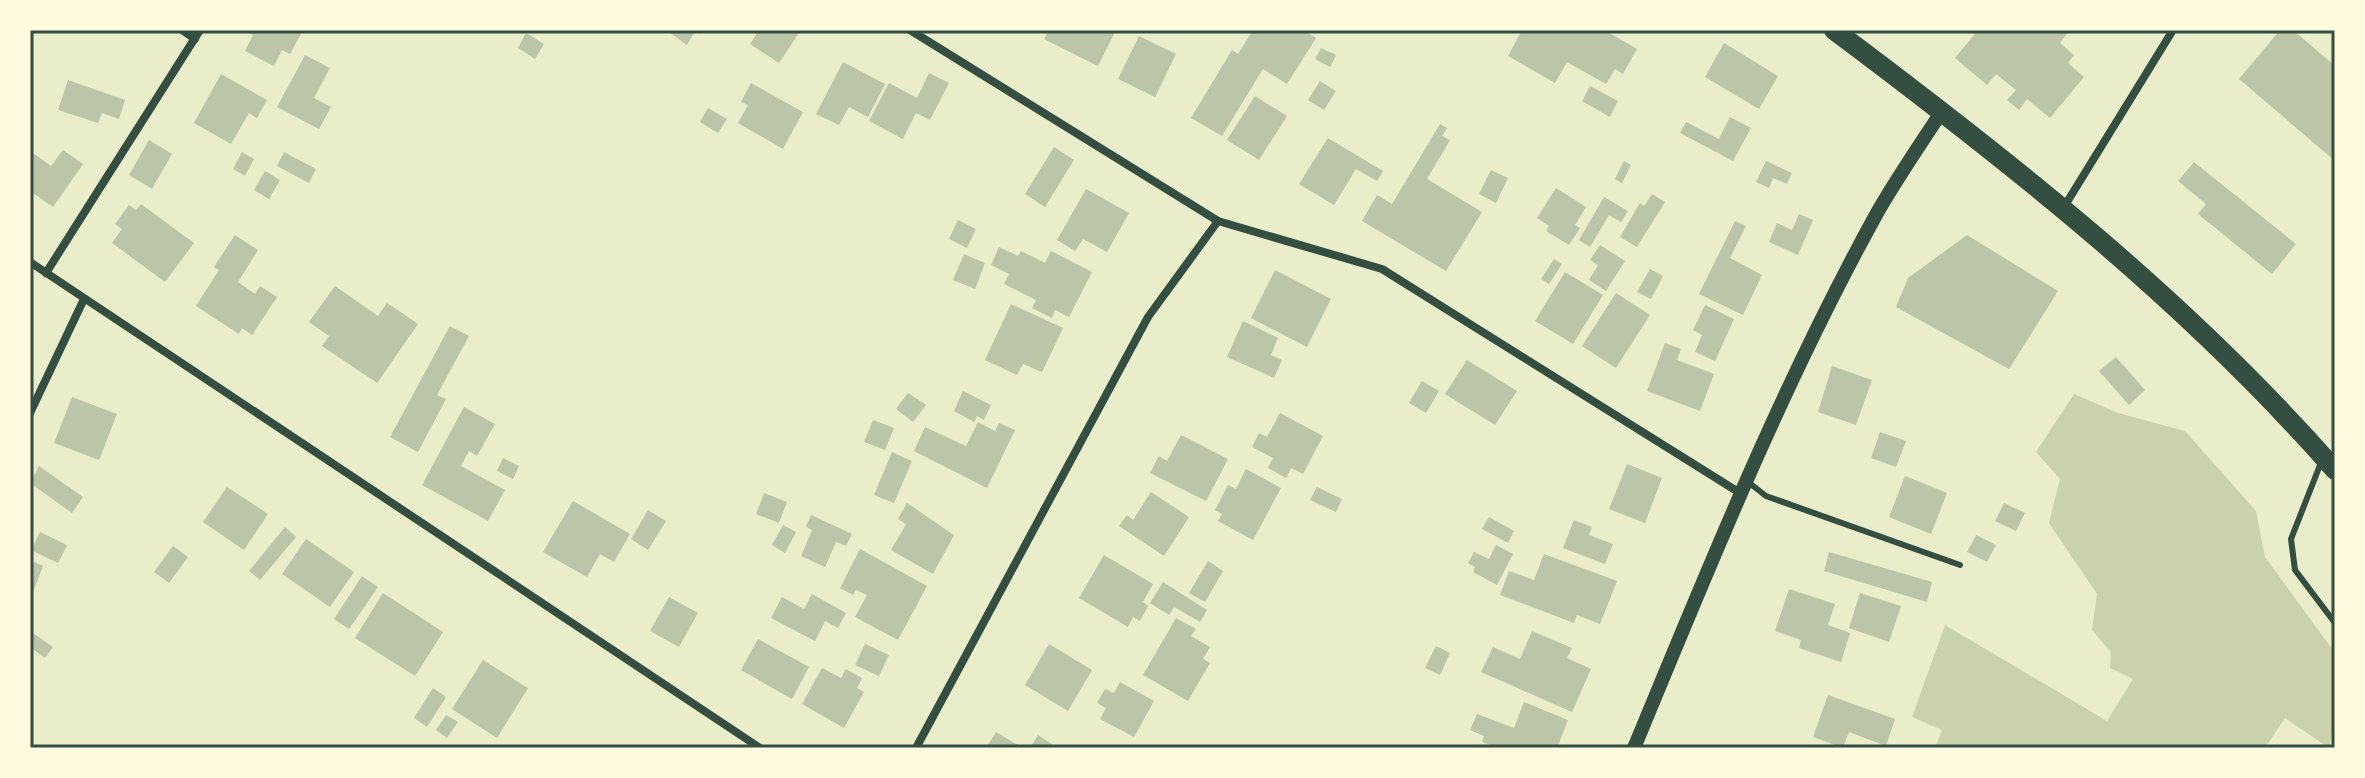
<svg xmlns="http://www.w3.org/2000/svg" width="2365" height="778" viewBox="0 0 2365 778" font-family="'Roboto Condensed',sans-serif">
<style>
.green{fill:#cad2ad}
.building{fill:#bcc5a7}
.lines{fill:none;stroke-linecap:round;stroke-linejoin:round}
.service{stroke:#344e41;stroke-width:6}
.minor{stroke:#344e41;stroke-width:8}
.tertiary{stroke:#344e41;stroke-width:14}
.primary{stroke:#344e41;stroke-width:20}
.neatline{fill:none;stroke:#344e41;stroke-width:3}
</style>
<rect width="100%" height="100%" fill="#e9edc9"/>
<path class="green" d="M2074,394l44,19 67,18 71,80 9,46 70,96v65l-6,30 -44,-30 -20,30h-330l7,-18 -30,-13 33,-92 162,96 26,-42 -23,-11 1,-16 -19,-22 5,-36 -48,-71 11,-44 -24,-27z"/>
<g class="building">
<path d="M243,30h60l-13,24 -8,-4 -8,16 -29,-15 8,-16z"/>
<path d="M666,30h37l-3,4 -5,-3 -8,14z"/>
<path d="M759,30h42l-22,33 -29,-19z"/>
<path d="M1049,30h67l-18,36 -54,-27z"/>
<path d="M1253,30h50l13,8 -29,46 -24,-15 -41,67 -31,-18 41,-68 6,4z"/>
<path d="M1522,30h82l33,19 -14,25 -8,-5 -9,15 -39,-22 -12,21 -47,-27z"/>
<path d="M1978,30h92l-10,13 14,12 -6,8 16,14 -34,41 -23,-19 -8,11 -12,-10 9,-10 -20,-16 -9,11 -32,-27z"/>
<path d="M2280,30h13l42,36v95l-96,-82z"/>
<path d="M526,33l18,11 -9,15 -17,-11z"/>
<path d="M1139,36l37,18 -21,43 -37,-18z"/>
<path d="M1724,43l54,33 -19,33 -54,-32z"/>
<path d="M1321,48l15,7 -6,12 -15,-8z"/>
<path d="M305,55l25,13 -16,30 17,9 -12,22 -42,-22z"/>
<path d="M843,62l42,22 -17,33 -19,-10 -10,18 -23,-11z"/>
<path d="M929,73l20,10 -19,37 -14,-7 -13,26 -34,-18 20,-38 28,15z"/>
<path d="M221,74l46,26 -10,18 -8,-5 -18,31 -37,-21z"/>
<path d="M68,80l57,20 -6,19 -17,-6 -4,10 -40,-13z"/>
<path d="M1320,81l16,10 -12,19 -16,-10z"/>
<path d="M751,83l52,29 -20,37 -45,-26 10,-18 -7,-3z"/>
<path d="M1590,86l28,15 -8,16 -28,-16z"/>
<path d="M1255,96l32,20 -28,44 -32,-20z"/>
<path d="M708,108l19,11 -9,14 -18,-11z"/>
<path d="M1730,117l21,11 -18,33 -53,-28 6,-11 33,17z"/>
<path d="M1440,124l7,4 -5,8 8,4 -23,39 55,33 -36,59 -84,-50 15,-26 15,9z"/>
<path d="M1328,138l55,33 -6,10 -21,-12 -22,36 -35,-21z"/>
<path d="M149,140l23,14 -20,35 -23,-14z"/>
<path d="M1054,147l20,13 -29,47 -20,-13z"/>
<path d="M63,150l20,14 -30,43 -23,-16v-40l21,15z"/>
<path d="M242,152l12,7 -9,17 -12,-7z"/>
<path d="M284,152l32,17 -7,14 -32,-17z"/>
<path d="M1624,161l7,4 -9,18 -7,-4z"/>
<path d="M1766,161l26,12 -5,11 -14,-6 -4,10 -13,-6z"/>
<path d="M2194,162l102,82 -24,30 -74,-60 8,-10 -28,-23z"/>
<path d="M1491,170l17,8 -12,25 -17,-9z"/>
<path d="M265,171l15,9 -11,19 -15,-9z"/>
<path d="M1556,188l30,19 -11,18 5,3 -11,17 -23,-14 3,-5 -12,-8z"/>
<path d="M1086,189l43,24 -22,39 -24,-13 -8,12 -18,-11z"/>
<path d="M1652,194l13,8 -28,45 -17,-10 20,-34 4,3z"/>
<path d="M1604,197l24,14 -7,11 -12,-7 -19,32 -11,-7z"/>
<path d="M141,204l53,39 -29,39 -53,-39 10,-14 -7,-5 14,-19 7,5z"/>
<path d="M1799,214l14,6 -15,35 -29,-13 8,-19 15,7z"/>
<path d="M958,220l18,9 -9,19 -18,-9z"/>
<path d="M1735,221l11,5 -16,32 32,17 -19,40 -44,-21z"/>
<path d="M235,235l23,15 -20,32 17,12 5,-8 17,11 -25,38 -10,-7 -3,6 -43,-28 23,-36 -5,-3z"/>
<path d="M1967,235l91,56 -49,78 -113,-62 12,-29z"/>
<path d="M1600,245l25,16 -19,30 -17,-11 9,-15 -8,-5z"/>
<path d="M999,247l19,9 3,-5 24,12 6,-12 41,21 -23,45 -14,-7 -3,8 -20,-10 4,-8 -32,-16 5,-10 -18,-9z"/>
<path d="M964,254l21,9 -10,26 -22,-9z"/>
<path d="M1554,259l8,5 -13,20 -8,-5z"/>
<path d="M1650,269l13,7 -12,23 -14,-7z"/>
<path d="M1275,270l56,29 -24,48 -56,-29z"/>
<path d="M1565,272l38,23 -30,49 -38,-23z"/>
<path d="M335,286l43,30 9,-13 31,21 -41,59 -55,-37 7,-10 -20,-14z"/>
<path d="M1616,293l34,22 -34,53 -34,-22z"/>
<path d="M1011,304l52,24 -21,44 -19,-8 -6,11 -32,-15z"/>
<path d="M1705,305l29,14 -19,42 -20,-9 7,-17 -9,-5z"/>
<path d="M1243,321l35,17 -7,17 11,5 -8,18 -47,-21z"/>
<path d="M450,326l19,10 -32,59 9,4 -28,53 -28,-15z"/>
<path d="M1665,343l16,6 -4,11 37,14 -14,37 -53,-20z"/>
<path d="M2116,357l29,33 -16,15 -30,-34z"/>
<path d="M1467,360l50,31 -22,34 -50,-31z"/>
<path d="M1832,366l40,14 -16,45 -38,-13z"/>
<path d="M1422,381l17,10 -13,22 -17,-10z"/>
<path d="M963,391l28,14 -7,15 -7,-4 -3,6 -20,-11z"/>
<path d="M908,393l18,12 -13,17 -17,-13z"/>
<path d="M72,397l45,17 -18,46 -45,-17z"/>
<path d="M464,407l31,17 -18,32 -8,-5 -8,15 44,24 -17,31 -66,-36z"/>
<path d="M1280,413l43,23 -20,38 -12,-6 -5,10 -18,-10 5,-10 -21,-11 7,-14 8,4z"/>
<path d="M873,420l21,8 -9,22 -21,-8z"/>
<path d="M978,422l17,9 4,-8 16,7 -28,58 -73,-37 11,-24 41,19z"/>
<path d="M1880,432l26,9 -10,26 -25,-9z"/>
<path d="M1181,435l47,24 -22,42 -56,-28 9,-17 8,5z"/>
<path d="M892,452l20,9 -18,42 -20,-8z"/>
<path d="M503,458l16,8 -6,13 -16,-8z"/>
<path d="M1627,464l35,14 -17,45 -36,-14z"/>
<path d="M39,466l44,31 -11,16 -42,-30z"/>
<path d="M1246,469l35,19 -28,52 -35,-19 4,-7 -7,-4 13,-25 8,4z"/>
<path d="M1905,476l42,17 -16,41 -42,-17z"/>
<path d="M227,487l41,27 -24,36 -41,-28z"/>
<path d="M1317,487l25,12 -6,13 -26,-12z"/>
<path d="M1151,492l38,25 -25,39 -45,-30 8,-11 6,5z"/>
<path d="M764,493l23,9 -8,21 -23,-9z"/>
<path d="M573,501l57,33 -16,28 -14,-8 -13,23 -44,-25z"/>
<path d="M907,503l47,32 -21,39 -42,-24 15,-26 -8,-5z"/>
<path d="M2004,503l21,10 -9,18 -21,-10z"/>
<path d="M648,510l18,11 -18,29 -17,-11z"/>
<path d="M811,515l41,19 -6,12 -10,-4 -11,25 -24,-11 11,-26 -6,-3z"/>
<path d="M1489,517l25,14 -6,12 -26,-14z"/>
<path d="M1574,520l18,7 -3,8 24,9 -8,20 -42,-16z"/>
<path d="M783,525l13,7 -11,21 -13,-8z"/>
<path d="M285,527l11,10 -36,43 -11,-9z"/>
<path d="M40,532l27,13 -9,18 -27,-13z"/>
<path d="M1976,535l20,10 -9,17 -20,-10z"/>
<path d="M306,539l48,33 -24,35 -48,-33z"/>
<path d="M1496,545l17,9 -16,31 -24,-13 2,-5 -7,-4 6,-11 15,7z"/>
<path d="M173,546l15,11 -19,26 -15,-11z"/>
<path d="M860,549l67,37 -29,54 -43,-23 12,-22 -11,-5 -3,5 -13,-7z"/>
<path d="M1829,552l103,30 -5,20 -103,-31z"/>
<path d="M1544,554l73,27 -17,43 -23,-9 -3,8 -74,-28 9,-24 25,9z"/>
<path d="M1104,555l49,29 -10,18 5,4 -8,15 -7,-4 -5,10 -49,-29z"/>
<path d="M30,560l13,6 -13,34z"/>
<path d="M1208,561l15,10 -18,31 -16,-9z"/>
<path d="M362,576l16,11 -29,42 -15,-10z"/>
<path d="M1163,582l44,28 -7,12 -26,-15 -5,8 -19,-12z"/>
<path d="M1789,589l46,15 -7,21 22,8 -9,29 -42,-14 2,-8 -26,-9z"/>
<path d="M383,593l60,39 -28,44 -60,-38z"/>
<path d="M1860,593l41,13 -12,36 -40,-14z"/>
<path d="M812,594l34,19 -8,15 -13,-7 -10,20 -44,-23 11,-21 22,12z"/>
<path d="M669,597l29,16 -19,34 -29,-16z"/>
<path d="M1176,618l20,11 -5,7 19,11 -7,12 7,4 -22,38 -45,-26z"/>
<path d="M30,631l23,16 -8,11 -15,-11z"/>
<path d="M1532,631l40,17 -5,10 24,11 -19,43 -91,-40 12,-25 27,12z"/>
<path d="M758,639l51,28 -17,32 -51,-29z"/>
<path d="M865,644l24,11 -10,21 -24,-11z"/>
<path d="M1049,644l43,26 -24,41 -43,-26z"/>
<path d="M1436,646l14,7 -10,22 -15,-7z"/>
<path d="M483,660l45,28 -31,50 -45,-29z"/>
<path d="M822,668l19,10 5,-9 16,9 -5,10 7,4 -20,36 -42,-24z"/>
<path d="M1120,682l34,19 -20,36 -34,-18 6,-11 -9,-5 8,-14 9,4z"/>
<path d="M433,688l13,9 -19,30 -13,-9z"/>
<path d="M1828,695l67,24 -9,27 -37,-14 -6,16 -30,-11z"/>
<path d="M1524,702l44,18 -11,28h-59l-16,-6 2,-6 -14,-6 7,-16 37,14z"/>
<path d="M446,715l12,7 -11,16 -11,-8z"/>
<path d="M996,732l27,16h-37z"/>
<path d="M1038,735l14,9 -2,4h-20z"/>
</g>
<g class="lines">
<g class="service">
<path d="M2322,460l-31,79 4,31 40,53"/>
<path d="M1748,482l18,14 194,69"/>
</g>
<g class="minor">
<path d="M182,30l13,9"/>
<path d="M910,30l308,191 164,48 358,224"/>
<path d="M2064,207l109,-177"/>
<path d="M30,262l730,486"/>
<path d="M46,273l154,-243"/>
<path d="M30,413l54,-114"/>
<path d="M916,748l232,-431 70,-96"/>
</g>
<path class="tertiary" d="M1634,748c75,-181 148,-363 243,-535 20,-35 43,-68 65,-102"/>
<path class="primary" d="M1834,30c179,134 353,271 501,440"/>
</g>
<rect width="2365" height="778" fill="none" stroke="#fefae0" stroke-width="64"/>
<rect x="32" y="32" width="2301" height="714" class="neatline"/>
</svg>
